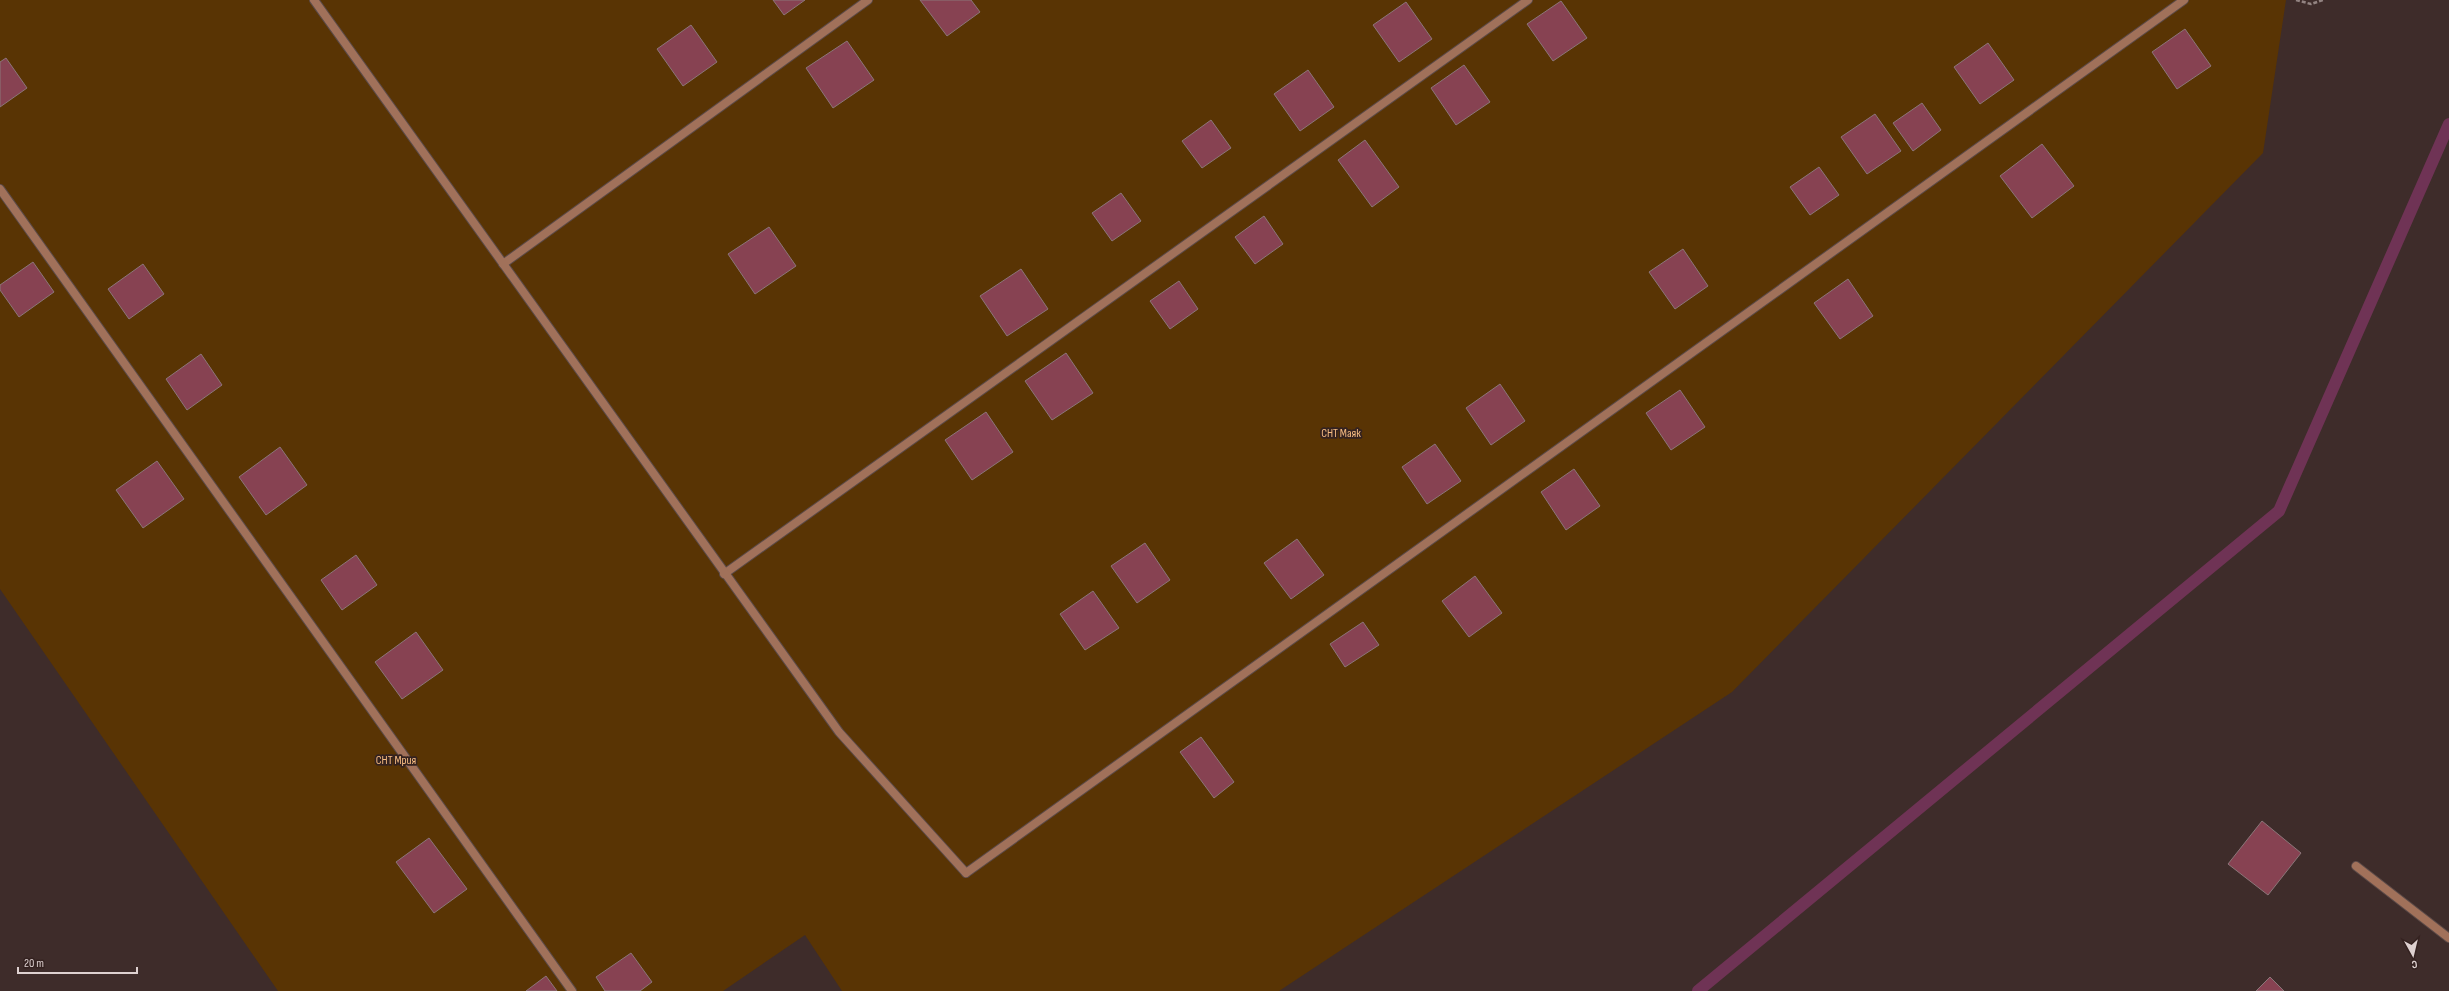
<svg xmlns="http://www.w3.org/2000/svg" width="2449" height="991" viewBox="0 0 2449 991" font-family="'Sofia Sans Condensed',sans-serif">
<style>
.green{fill:#593404}
.lines{fill:none;stroke-linecap:round;stroke-linejoin:round}
.stream{stroke:#6f3355;stroke-width:12}
.building{fill:#874252;stroke:#8b7679}
.lane-casing{stroke:#5b4a48;stroke-width:10}
.street-casing{stroke:#5b4a48;stroke-width:10}
.path{stroke:#928381;stroke-width:2.5;stroke-dasharray:4 2;stroke-linecap:butt}
.lane{stroke:#a1715a;stroke-width:8}
.street{stroke:#a1715a;stroke-width:8}
.labels{text-anchor:middle;dominant-baseline:central;stroke-width:3.5;stroke-linejoin:round;paint-order:stroke}
.park-label{font-size:12px;fill:#f7bc82;stroke:#342220}
</style>
<rect width="100%" height="100%" fill="#3e2c2a"/>
<path class="green" d="M0,0h2286l-23,153 -531,539 -453,299h-437l-37,-56 -82,56h-445l-278,-402z"/>
<g class="lines">
<path class="stream" d="M1698,991l581,-480 170,-387"/>
</g>
<g class="building">
<path d="M773,0h32l-21,15z"/>
<path d="M920,0h51l9,12 -33,24z"/>
<path d="M1561,1l26,37 -34,23 -26,-37z"/>
<path d="M1406,2l26,37 -33,23 -26,-37z"/>
<path d="M691,25l26,37 -34,24 -26,-37z"/>
<path d="M2185,29l26,37 -34,23 -25,-37z"/>
<path d="M847,41l27,39 -41,28 -27,-40z"/>
<path d="M1988,43l26,37 -34,24 -26,-37z"/>
<path d="M6,58l21,30 -27,19v-45z"/>
<path d="M1464,65l26,37 -34,23 -25,-37z"/>
<path d="M1308,70l26,37 -34,24 -26,-37z"/>
<path d="M1922,103l19,27 -28,21 -20,-28z"/>
<path d="M1875,114l26,37 -34,23 -26,-37z"/>
<path d="M1211,120l20,28 -29,20 -20,-27z"/>
<path d="M1365,140l34,47 -27,20 -34,-47z"/>
<path d="M2042,144l32,42 -42,32 -32,-42z"/>
<path d="M1819,167l20,28 -29,20 -20,-28z"/>
<path d="M1121,193l20,28 -29,20 -20,-28z"/>
<path d="M1264,216l19,28 -28,20 -20,-27z"/>
<path d="M769,227l27,39 -41,28 -27,-40z"/>
<path d="M1683,249l25,37 -33,23 -26,-37z"/>
<path d="M33,262l21,30 -35,25 -19,-27v-5z"/>
<path d="M143,264l21,30 -35,25 -21,-30z"/>
<path d="M1021,269l27,40 -41,27 -27,-40z"/>
<path d="M1848,279l25,37 -33,23 -26,-36z"/>
<path d="M1179,281l19,28 -28,20 -20,-28z"/>
<path d="M1066,353l27,40 -41,27 -27,-39z"/>
<path d="M201,354l21,31 -35,25 -21,-31z"/>
<path d="M1500,384l25,37 -34,24 -25,-37z"/>
<path d="M1680,390l25,37 -34,23 -25,-37z"/>
<path d="M986,412l27,40 -41,28 -27,-40z"/>
<path d="M1435,444l26,37 -34,23 -25,-37z"/>
<path d="M280,447l27,38 -41,30 -27,-38z"/>
<path d="M157,461l27,38 -41,29 -27,-38z"/>
<path d="M1574,469l26,37 -34,24 -25,-38z"/>
<path d="M1297,539l27,36 -33,24 -27,-36z"/>
<path d="M1145,543l25,37 -33,23 -26,-37z"/>
<path d="M356,555l21,30 -35,25 -21,-30z"/>
<path d="M1475,576l27,37 -33,24 -27,-36z"/>
<path d="M1093,591l26,37 -34,22 -25,-36z"/>
<path d="M1363,622l16,23 -34,22 -15,-23z"/>
<path d="M416,632l27,38 -41,29 -27,-37z"/>
<path d="M1201,737l33,45 -20,16 -34,-46z"/>
<path d="M2262,821l39,32 -33,42 -40,-31z"/>
<path d="M429,838l38,51 -33,24 -38,-51z"/>
<path d="M631,953l21,29 -12,9h-35l-9,-14z"/>
<path d="M546,976l11,15h-31z"/>
<path d="M2270,977l14,14h-28z"/>
</g>
<g class="lines">
<defs>
<g id="lane">
<path d="M0,189l572,802"/>
<path d="M503,264l365,-264"/>
<path d="M724,574l804,-574"/>
<path d="M966,873l1218,-873"/>
</g>
<g id="street">
<path d="M314,0l525,732 127,141"/>
<path d="M2356,866l93,72"/>
</g>
</defs>
<use href="#lane" class="lane-casing"/>
<use href="#street" class="street-casing"/>
<path class="path" d="M2296,0l15,4 12,-4"/>
<use href="#lane" class="lane"/>
<use href="#street" class="street"/>
</g>
<g class="labels">
<g class="park-label">
<text x="1341" y="433">СНТ Маяк</text>
<text x="396" y="760">СНТ Мрия</text>
</g>
</g>
<g transform="translate(2413 955) rotate(172)" stroke="#342220" stroke-width="3" paint-order="stroke">
<path d="M0-3L7 15L0 10L-7 15Z" fill="#ded1d0"/>
<text y="-6" font-size="11" font-weight="bold" text-anchor="middle" fill="#ded1d0">С</text>
</g>
<path d="M18 967v6h119v-6" fill="none" stroke="#ded1d0" stroke-width="2"/>
<text x="24" y="967" font-size="12" fill="#ded1d0" stroke="#342220" stroke-width="3" paint-order="stroke">20 m</text>
</svg>
